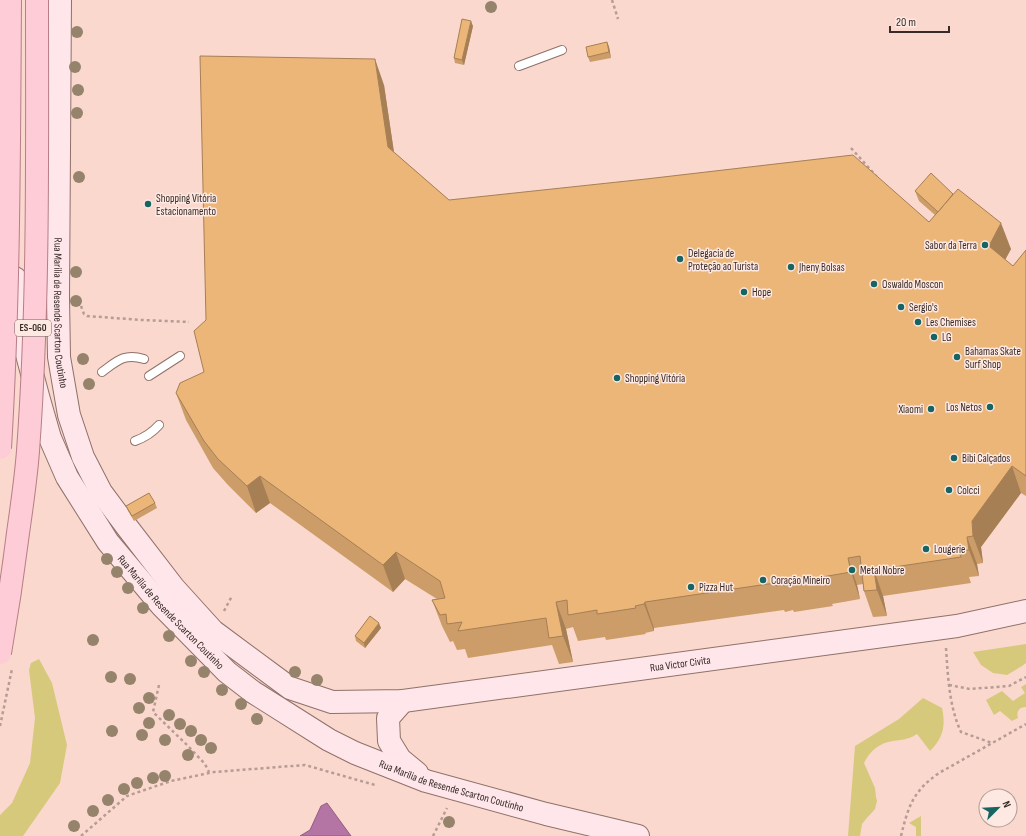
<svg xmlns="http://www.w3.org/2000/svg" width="1026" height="836" viewBox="0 0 1026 836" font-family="'Sofia Sans Condensed',sans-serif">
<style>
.green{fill:#d7c97c}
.water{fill:#b475a5;stroke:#8f5f7f}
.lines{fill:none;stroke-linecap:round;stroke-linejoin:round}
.lane-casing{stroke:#8f7168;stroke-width:10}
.secondary-casing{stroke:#8f7168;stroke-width:24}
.path{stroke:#b69c94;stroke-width:2.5;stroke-dasharray:3 3;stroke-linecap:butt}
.lane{stroke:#fff;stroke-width:8}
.secondary{stroke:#fee6ea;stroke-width:22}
.primary-bridge-casing{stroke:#b77e87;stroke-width:24;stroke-linecap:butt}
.path-bridge{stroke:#b69c94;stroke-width:2.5;stroke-dasharray:3 3;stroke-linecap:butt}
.primary-bridge{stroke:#fdccd6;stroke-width:22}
.tree{fill:#95836b}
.wall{fill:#cc9d68}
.shaded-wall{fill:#a67f55}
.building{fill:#edb679;stroke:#a67f55}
.poi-dot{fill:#176563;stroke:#fee9e2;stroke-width:1.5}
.labels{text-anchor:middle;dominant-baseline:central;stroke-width:3;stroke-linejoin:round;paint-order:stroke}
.shield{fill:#fee9e2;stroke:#73645f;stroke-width:1}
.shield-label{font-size:10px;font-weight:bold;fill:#382b27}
.poi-label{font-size:11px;fill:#382b27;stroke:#fee9e2;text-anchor:start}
.street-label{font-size:11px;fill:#382b27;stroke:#fee9e2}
</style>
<rect width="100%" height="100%" fill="#fad8ce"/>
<g class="green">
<path d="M1026,644v19l-4,3 -15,9 -14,-2 -12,-8 -8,-13z"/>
<path d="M39,659l13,24 15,62 -7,38 -37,53h-23v-21l12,-12 18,-40 5,-45 -6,-48 2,-7z"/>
<path d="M1026,684v23c-7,0 -10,5 -8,11l-6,3 -12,-10 -6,4 -8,-15 16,-9 11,10 12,-8 -4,-6z"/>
<path d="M923,698l19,10c4,18 1,30 -12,43l-13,-17c-3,2 -5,3 -8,4 -6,2 -11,2 -16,3 -14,2 -23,10 -29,22l11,25 1,9 1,4 -2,8 -9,10 -4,5 -2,12h-12l7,-90 44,-27z"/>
<path d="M921,816v20h-5v-9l-7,-4z"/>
</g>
<path class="water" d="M327,803l24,33h-51l10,-6 11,-24z"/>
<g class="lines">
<defs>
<g id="lane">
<path d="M519,66l43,-16"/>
<path d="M102,372c15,-11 22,-19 42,-13"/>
<path d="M149,376l31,-20"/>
<path d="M135,441c11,-4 17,-8 24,-16"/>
</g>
<g id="secondary">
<path id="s1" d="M60,0l-2,298 1,59 10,58 14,42 18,35 26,35 47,61 39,43 77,57 42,14 71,-1 554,-75 69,-15"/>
<path id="s2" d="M15,278l3,43 20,75 12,42 17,39 41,65 53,63 66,67 26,20 76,48 26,13 71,28 120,33 92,22"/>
<path d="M403,701l-15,17 1,23 11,18 17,14"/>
</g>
</defs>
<use href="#lane" class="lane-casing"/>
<use href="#secondary" class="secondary-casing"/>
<g class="path">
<path d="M612,0l6,19"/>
<path d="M851,148l26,29"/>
<path d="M81,306l3,8 3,2 55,4 47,2"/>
<path d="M224,611l8,-15"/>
<path d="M946,648c2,29 3,58 15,84l31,11"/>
<path d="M159,685l-6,27 34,33 18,19 4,8"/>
<path d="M949,685l21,4 39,-3 17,-9"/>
<path d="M81,836l46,-40 44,-15 43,-9 91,-7 70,20"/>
<path d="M433,836l14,-28"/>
<path d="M901,836c7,-29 12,-45 38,-63l87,-49"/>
</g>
<use href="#lane" class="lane"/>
<use href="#secondary" class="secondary"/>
<defs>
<g id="primary-bridge">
<path d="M0,448c9,-149 9,-299 10,-448"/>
<path d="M0,653c7,-40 13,-80 18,-120 4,-28 8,-55 10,-82 11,-150 9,-301 9,-451"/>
</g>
</defs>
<use href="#primary-bridge" class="primary-bridge-casing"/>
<path class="path-bridge" d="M0,726l12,-57"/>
<use href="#primary-bridge" class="primary-bridge"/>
</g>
<g class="tree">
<circle cx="491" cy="7" r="6"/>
<circle cx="77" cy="32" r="6"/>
<circle cx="75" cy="67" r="6"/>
<circle cx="78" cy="90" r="6"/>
<circle cx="77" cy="113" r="6"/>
<circle cx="79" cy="177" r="6"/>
<circle cx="76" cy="272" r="6"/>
<circle cx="76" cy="301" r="6"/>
<circle cx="83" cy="359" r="6"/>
<circle cx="89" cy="384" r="6"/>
<circle cx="107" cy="559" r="6"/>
<circle cx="117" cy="572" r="6"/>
<circle cx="128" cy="588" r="6"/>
<circle cx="143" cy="608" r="6"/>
<circle cx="169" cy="636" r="6"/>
<circle cx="93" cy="640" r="6"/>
<circle cx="191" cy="661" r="6"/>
<circle cx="204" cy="672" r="6"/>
<circle cx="295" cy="672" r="6"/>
<circle cx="111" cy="677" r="6"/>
<circle cx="130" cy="679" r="6"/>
<circle cx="317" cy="680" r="6"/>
<circle cx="222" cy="690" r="6"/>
<circle cx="149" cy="698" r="6"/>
<circle cx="241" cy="704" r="6"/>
<circle cx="139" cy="708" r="6"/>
<circle cx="169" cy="715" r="6"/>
<circle cx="257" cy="719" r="6"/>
<circle cx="149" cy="723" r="6"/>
<circle cx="180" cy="724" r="6"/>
<circle cx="112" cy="731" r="6"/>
<circle cx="191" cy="731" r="6"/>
<circle cx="142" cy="735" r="6"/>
<circle cx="165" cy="740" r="6"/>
<circle cx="201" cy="740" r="6"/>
<circle cx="211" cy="748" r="6"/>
<circle cx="188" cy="755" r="6"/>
<circle cx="165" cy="776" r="6"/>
<circle cx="153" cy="778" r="6"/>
<circle cx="137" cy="783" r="6"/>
<circle cx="124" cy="789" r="6"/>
<circle cx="108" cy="800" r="6"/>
<circle cx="93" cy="811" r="6"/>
<circle cx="449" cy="822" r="6"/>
<circle cx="74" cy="826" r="6"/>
</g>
<g class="wall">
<path d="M473,26l-9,39 -9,-2 -1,-5z"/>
<path d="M607,42l2,5 2,11 -21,4 -2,-5z"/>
<path d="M384,85l10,67 55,48 480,22 6,-7 -16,-14 -4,-10 96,58 -6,11 8,6 13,-16v246l-5,-3 -40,54 2,16 -6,1 2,12 -10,1 2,6 -88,13 4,20 -14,1 -9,-26 -1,-7 -6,1 3,14 -28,5 1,2 -39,6 -1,-2 -8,2 -1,-2 -130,18v3l-9,2 1,1 -40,6 -1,-3 -27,4 -5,-14 -7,2 7,33 -14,2 -7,-19 -84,13 -3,-9 -8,1 -4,-9 -3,1 -8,-16 -10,-26 5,-1 -32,-20 -12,13 -123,-89 -14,10 -28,-28 -15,-17 -27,-48 -10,-27 28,-21 2,-52z"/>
<path d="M155,503l2,5 -23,13 -6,-10 -2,-5z"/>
<path d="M381,628l-16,20 -9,-7 -1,-5z"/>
</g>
<g class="shaded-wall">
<path d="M471,21l2,5 -9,39 -2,-5z"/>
<path d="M607,42l2,5 2,11 -2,-6z"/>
<path d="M375,59l9,26 13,88 -9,-26z"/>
<path d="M1001,223l10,26 -13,24 -9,-27z"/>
<path d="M1012,466l9,27 -40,54 2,16 -10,-27 -1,-15z"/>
<path d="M260,476l10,27 -14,10 -9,-27z"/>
<path d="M967,537l10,27 2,12 -10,-26z"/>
<path d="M396,552l9,27 -12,13 -10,-27z"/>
<path d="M848,558l9,27 3,14 -9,-27z"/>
<path d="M874,570l9,26 4,20 -10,-26z"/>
<path d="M556,602l10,27 7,33 -10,-26z"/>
<path d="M645,602l9,26v3l-10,-27z"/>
<path d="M379,623l2,5 -16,20 -1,-5z"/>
</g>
<g class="building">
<path d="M462,19l9,2 -9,39 -8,-2z"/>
<path d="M607,42l2,10 -21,5 -2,-10z"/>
<path d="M200,56l175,3 13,88 61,53 197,-21 207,-24 76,67 29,-33 43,34 -12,23 24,20 13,-16v226l-14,-10 -40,55 1,15 -6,1 2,13h-11l3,7 -87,13 3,20 -13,1 -4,-35 -12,2 3,14 -29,5 1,3 -39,6 -1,-2 -7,2 -1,-3 -130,19 -1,2 -9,2 1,2 -39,6v-4l-29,5 -1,-15 -11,2 7,34 -14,2 -3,-20 -88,13 4,-9 -15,2 -1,-10 -6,1 -8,-15 13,-2 -5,-17 -44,-29 -13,13 -123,-89 -13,10 -29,-27 -14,-18 -28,-48 4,-10 24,-11 -10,-41 12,-11z"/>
<path d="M931,173l22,21 -15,18 -23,-21z"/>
<path d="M149,493l6,10 -23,13 -6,-10z"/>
<path d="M370,616l9,7 -15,20 -9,-7z"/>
</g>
<g class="poi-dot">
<circle cx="148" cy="204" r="4"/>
<circle cx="985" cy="245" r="4"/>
<circle cx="680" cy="259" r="4"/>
<circle cx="791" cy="267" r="4"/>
<circle cx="874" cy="284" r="4"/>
<circle cx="744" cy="292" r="4"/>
<circle cx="901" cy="307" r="4"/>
<circle cx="918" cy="322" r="4"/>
<circle cx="934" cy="337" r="4"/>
<circle cx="957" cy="357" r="4"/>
<circle cx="617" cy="378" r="4"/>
<circle cx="990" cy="407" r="4"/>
<circle cx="931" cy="409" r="4"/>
<circle cx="954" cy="458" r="4"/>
<circle cx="949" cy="490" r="4"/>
<circle cx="926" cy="549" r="4"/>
<circle cx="852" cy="570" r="4"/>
<circle cx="763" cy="580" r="4"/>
<circle cx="691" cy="587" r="4"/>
</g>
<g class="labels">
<rect class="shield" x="15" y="320" width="36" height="16" rx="3"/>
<g class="shield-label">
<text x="33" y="328">ES-060</text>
</g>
<g class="poi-label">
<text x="156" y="198">Shopping Vitória<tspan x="156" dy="13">Estacionamento</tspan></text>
<text x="977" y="245" text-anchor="end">Sabor da Terra</text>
<text x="688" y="253">Delegacia de<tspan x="688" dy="13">Proteção ao Turista</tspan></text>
<text x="799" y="267">Jheny Bolsas</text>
<text x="882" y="284">Oswaldo Moscon</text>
<text x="752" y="292">Hope</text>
<text x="909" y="307">Sergio's</text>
<text x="926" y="322">Les Chemises</text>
<text x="942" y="337">LG</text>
<text x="965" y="351">Bahamas Skate<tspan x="965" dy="13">Surf Shop</tspan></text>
<text x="625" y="378">Shopping Vitória</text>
<text x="982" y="407" text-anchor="end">Los Netos</text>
<text x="923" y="409" text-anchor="end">Xiaomi</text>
<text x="962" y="458">Bibi Calçados</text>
<text x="957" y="490">Colcci</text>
<text x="934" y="549">Lougerie</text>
<text x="860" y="570">Metal Nobre</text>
<text x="771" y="580">Coração Mineiro</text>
<text x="699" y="587">Pizza Hut</text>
</g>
<g class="street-label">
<text stroke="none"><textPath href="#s1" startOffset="313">Rua Marília de Resende Scarton Coutinho</textPath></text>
<text stroke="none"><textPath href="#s2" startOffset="378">Rua Marília de Resende Scarton Coutinho</textPath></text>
<text stroke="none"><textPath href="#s1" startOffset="1169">Rua Victor Civita</textPath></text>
<text stroke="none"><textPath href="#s2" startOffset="714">Rua Marília de Resende Scarton Coutinho</textPath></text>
</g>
</g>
<g transform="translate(998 808) rotate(66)"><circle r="19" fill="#fee9e2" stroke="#af9d97"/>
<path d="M0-3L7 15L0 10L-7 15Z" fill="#176563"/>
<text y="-6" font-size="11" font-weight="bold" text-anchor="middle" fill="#382b27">N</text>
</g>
<path d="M890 26v6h59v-6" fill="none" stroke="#382b27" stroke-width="2"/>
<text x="896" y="26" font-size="12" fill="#382b27" stroke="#fee9e2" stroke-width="3" paint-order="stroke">20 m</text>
</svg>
